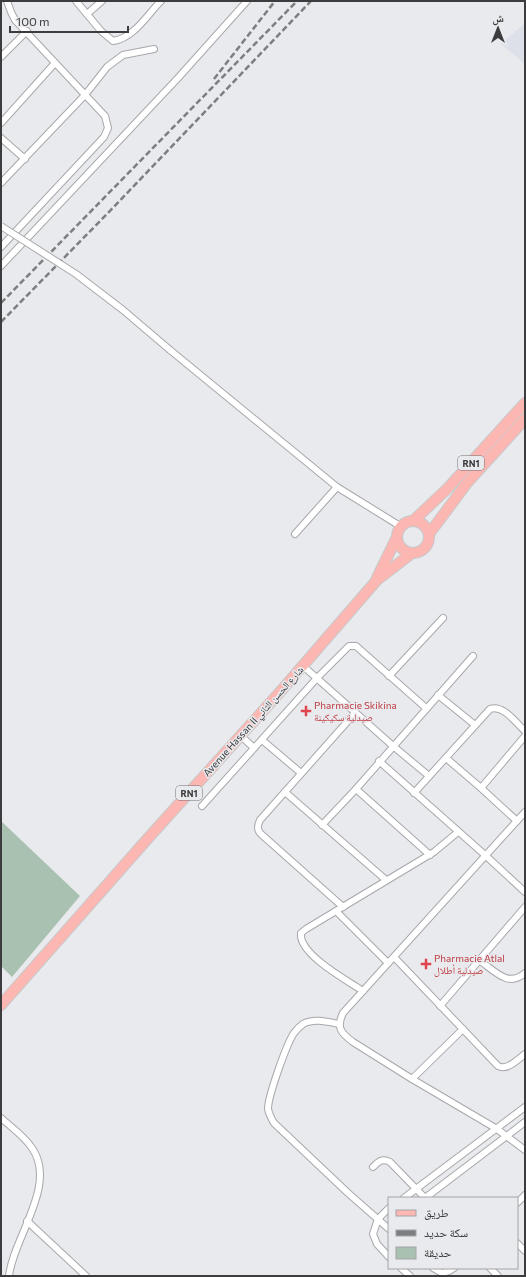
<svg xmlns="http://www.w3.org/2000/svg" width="526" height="1277" viewBox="0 0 526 1277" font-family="Commissioner,'Noto Naskh Arabic',sans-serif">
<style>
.built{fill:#dddfe9}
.green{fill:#a9c1b1}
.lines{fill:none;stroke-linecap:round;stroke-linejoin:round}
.minor-casing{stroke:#a7a8ab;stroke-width:8}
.primary-casing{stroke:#c8c8c9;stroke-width:12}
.minor{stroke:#fff;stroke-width:6}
.primary{stroke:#fdb7b3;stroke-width:10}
.rail{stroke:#7d7e80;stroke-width:2.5;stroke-dasharray:6 3;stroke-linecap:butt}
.minor-bridge-casing{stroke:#a7a8ab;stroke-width:8;stroke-linecap:butt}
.minor-bridge{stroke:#fff;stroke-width:6}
.health-dot{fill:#e0444e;stroke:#e9eaed;stroke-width:1.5}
.labels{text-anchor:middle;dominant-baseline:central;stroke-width:3;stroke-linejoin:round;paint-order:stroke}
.shield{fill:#e9eaed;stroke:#707072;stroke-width:1}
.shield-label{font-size:9px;font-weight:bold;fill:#3c3c3e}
.health-label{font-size:10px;fill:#be3a42;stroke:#e9eaed;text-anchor:start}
.street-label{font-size:10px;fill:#3c3c3e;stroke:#e9eaed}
</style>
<rect width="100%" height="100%" fill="#e9eaed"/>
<path class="built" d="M525,23v41l-24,-20z"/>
<path class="green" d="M1,821l79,75 -68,81 -11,-11z"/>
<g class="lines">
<defs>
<g id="minor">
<path d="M76,1l25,30 12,10c21,-3 34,-26 48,-40"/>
<path d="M87,14l15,-13"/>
<path d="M1,57l26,-26"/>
<path d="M1,123l54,-60"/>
<path d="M1,138l24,21"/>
<path d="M1,183l84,-88 22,-28 16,-12 31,-6"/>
<path d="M1,247l103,-110 4,-9 -3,-12 -90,-96 -4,-8 -4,-11"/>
<path d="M1,266l177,-188 69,-77"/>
<path d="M170,350l167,137 63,39"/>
<path d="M295,534l42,-47"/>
<path d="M302,665l91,81 36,30"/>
<path d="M389,676l54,-58"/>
<path d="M438,695l37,30"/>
<path d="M240,735l14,13"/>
<path d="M262,740l39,33"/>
<path d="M446,758l35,30 36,33"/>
<path d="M379,761l106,94 40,37"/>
<path d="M481,788l44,-52"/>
<path d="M356,789l74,66"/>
<path d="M285,792l101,88"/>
<path d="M414,793l76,-84c13,-5 26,14 35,22"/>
<path d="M202,806l115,-128 32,-32h7l70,62"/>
<path d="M525,812l-182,201c-7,15 -2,20 10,29l59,37 85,50 28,21"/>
<path d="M322,825l34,-36 117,-133"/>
<path d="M343,907l-82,-73c-4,-4 -4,-8 -1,-14l95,-107"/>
<path d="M336,911l52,52"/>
<path d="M394,957l104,109c9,5 19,-6 27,-12"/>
<path d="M479,960c16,11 29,28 46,13"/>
<path d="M363,991c-15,-10 -65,-37 -62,-58l5,-4 128,-77 24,-20"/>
<path d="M440,1006l85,-99"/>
<path d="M339,1024c-11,-2 -25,-6 -36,0 -4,3 -6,5 -9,9 -7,10 -26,63 -26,76 1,5 3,9 6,14l74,70 41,36"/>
<path d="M412,1079l51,-50"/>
<path d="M1,1118c10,9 23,18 31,30 26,37 -19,90 -23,128"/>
<path d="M373,1167c6,-6 9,-9 17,-5l35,36"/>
<path d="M404,1198l121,-91"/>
<path d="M425,1198l100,-76"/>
<path d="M517,1203l8,-8"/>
<path d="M389,1208l-11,11 -5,15 4,10 12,13"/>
<path d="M27,1221l59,55"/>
<path d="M517,1243l8,8"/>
<path d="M401,1268l9,8"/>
<path d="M433,1268l9,5 7,-2 5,-3"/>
<path d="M490,1268l8,8"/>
</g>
<g id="primary">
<path d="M414,520l33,-31 78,-86"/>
<circle cx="413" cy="537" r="16"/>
<path d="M429,534l38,-51 58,-64"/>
<path d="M377,578l19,-39"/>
<path d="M1,1005l149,-169 130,-144 97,-112 35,-27"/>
</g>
</defs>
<use href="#minor" class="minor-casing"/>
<use href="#primary" class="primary-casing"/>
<use href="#minor" class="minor"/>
<use href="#primary" class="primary"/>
<g class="rail">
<path d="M214,79l61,-78"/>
<path d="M1,303l296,-302"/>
<path d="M1,322l106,-108 204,-213"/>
</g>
<defs>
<path id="minor-bridge" d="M1,226l75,48 47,36 47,40"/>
</defs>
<use href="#minor-bridge" class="minor-bridge-casing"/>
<use href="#minor-bridge" class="minor-bridge"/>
</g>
<g class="health-dot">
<path d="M304 705h4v4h4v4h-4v4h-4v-4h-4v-4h4z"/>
<path d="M424 958h4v4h4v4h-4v4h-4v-4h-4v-4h4z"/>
</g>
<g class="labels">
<g class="shield">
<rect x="458" y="456" width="26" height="14" rx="3"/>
<rect x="176" y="786" width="26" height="14" rx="3"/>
</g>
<g class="shield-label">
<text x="471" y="463">RN1</text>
<text x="189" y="793">RN1</text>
</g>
<g class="health-label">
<text x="314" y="705">Pharmacie Skikina<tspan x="314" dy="12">صيدلية سكيكينة</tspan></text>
<text x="434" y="958">Pharmacie Atlal<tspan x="434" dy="12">صيدلية أطلال</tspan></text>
</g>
<g class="street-label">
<text transform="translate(253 721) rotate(-48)">Avenue Hassan II شارع الحسن الثاني</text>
</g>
</g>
<rect width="526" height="1277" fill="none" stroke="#3c3c3e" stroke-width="4"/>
<rect x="388" y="1197" width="130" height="72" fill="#e9eaed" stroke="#a4a4a7"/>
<rect x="396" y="1210" width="20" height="6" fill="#fdb7b3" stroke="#a4a4a7"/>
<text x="424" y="1217" font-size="12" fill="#3c3c3e">طريق</text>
<rect x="396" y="1230" width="20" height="6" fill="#7d7e80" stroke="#a4a4a7"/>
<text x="424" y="1237" font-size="12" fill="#3c3c3e">سكة حديد</text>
<rect x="396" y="1247" width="20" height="12" fill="#a9c1b1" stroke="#a4a4a7"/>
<text x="424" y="1257" font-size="12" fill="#3c3c3e">حديقة</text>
<g transform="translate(498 28)" stroke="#e9eaed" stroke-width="3" paint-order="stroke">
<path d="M0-3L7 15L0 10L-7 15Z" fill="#3c3c3e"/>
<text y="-6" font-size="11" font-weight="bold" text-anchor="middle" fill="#3c3c3e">ش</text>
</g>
<path d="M10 26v6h118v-6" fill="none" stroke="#3c3c3e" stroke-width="2"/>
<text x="16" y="26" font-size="12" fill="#3c3c3e" stroke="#e9eaed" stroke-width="3" paint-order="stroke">100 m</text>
</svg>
